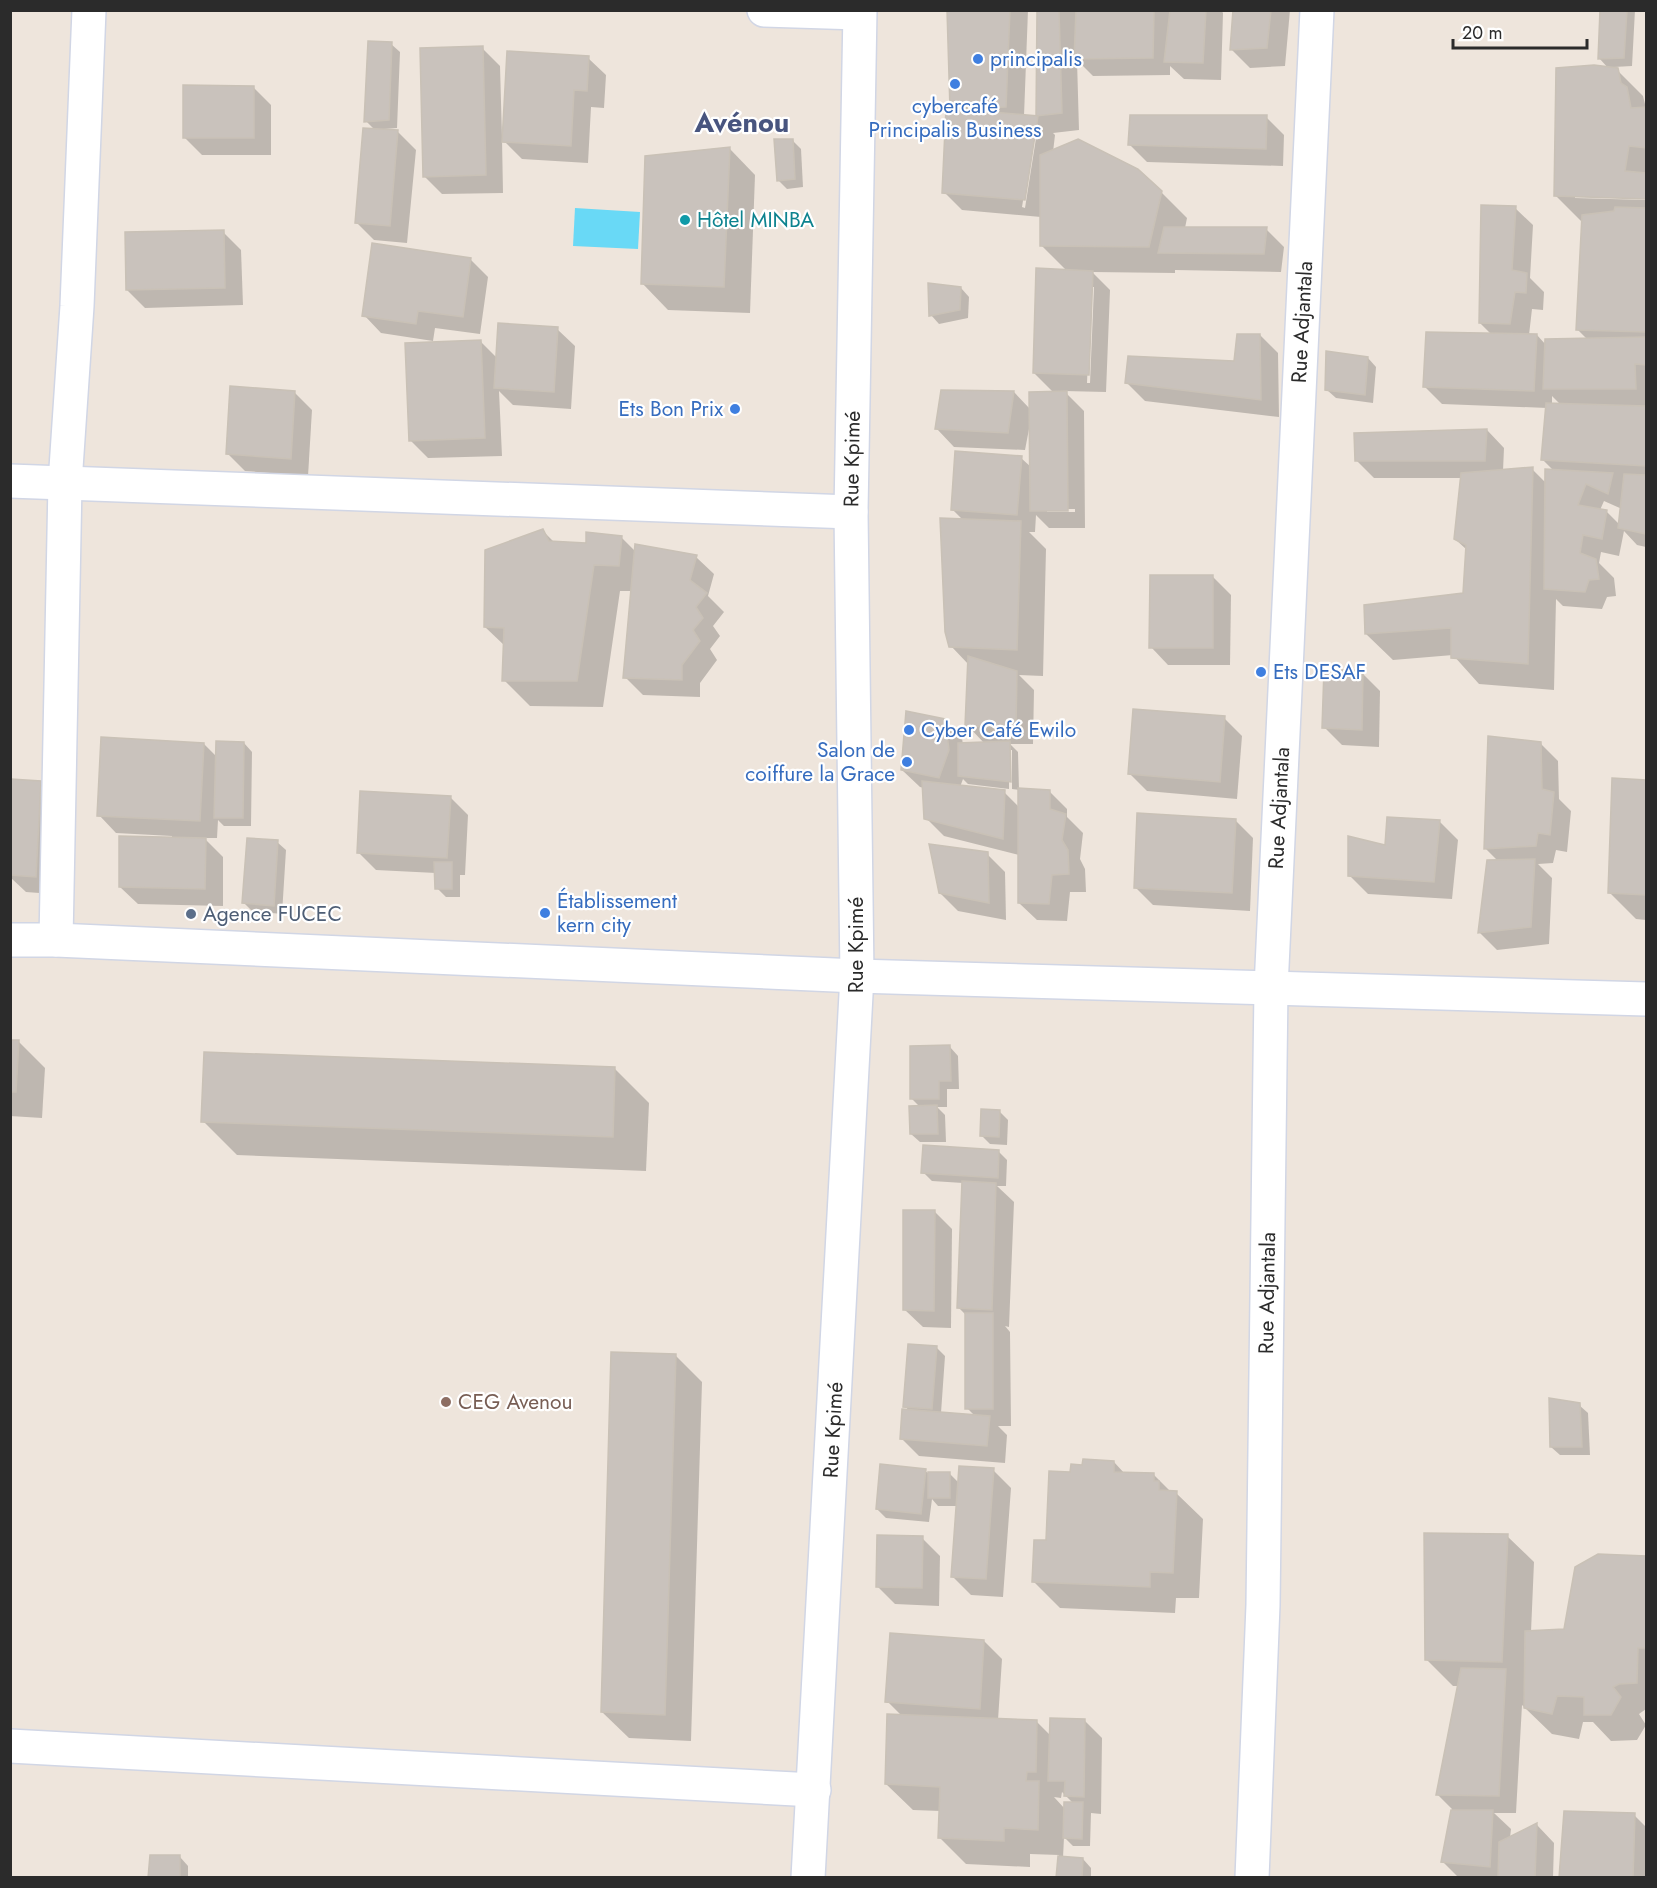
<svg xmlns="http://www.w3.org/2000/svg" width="1657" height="1888" viewBox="0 0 1657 1888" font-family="Jost,sans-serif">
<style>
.water{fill:#69d9f6}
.shadow{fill:#0003;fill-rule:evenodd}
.building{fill:#c9c2bc;stroke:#c9c1b6;stroke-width:1.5}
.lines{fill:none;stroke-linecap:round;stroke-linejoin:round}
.minor-casing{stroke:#d1d6e5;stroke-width:36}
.minor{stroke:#fff;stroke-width:33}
.shop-dot{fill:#3f7fe0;stroke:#fff;stroke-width:2}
.culture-dot{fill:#0f9aa8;stroke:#fff;stroke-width:2}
.service-dot{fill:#5c6f8a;stroke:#fff;stroke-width:2}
.education-dot{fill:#8d6e63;stroke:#fff;stroke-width:2}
.labels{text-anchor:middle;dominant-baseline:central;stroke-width:4.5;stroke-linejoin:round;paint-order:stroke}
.shop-label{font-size:21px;fill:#366cbe;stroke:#fff;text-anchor:start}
.culture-label{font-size:21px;fill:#0d838f;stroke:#fff;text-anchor:start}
.street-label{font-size:21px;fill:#2b2b2b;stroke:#fff}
.service-label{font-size:21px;fill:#4e5e75;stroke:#fff;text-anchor:start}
.education-label{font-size:21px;fill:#785e54;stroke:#fff;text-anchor:start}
.district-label{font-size:27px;font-weight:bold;fill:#48557f;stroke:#fff}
</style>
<rect width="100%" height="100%" fill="#eee5dc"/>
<path class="water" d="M575,208l65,4 -2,37 -65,-3z"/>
<g class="shadow">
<path d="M948,10h80l-4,106 13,2 1,-108h183l2,3 -2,67 -37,-1 -14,-13v9l-77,1 -16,-16 2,70 -26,3 2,2 -2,17 108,40 26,26 -2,10 81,1 18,18 -3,25 -106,-2v3l-83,-1 18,18 -4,102 -42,-1 20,20 1,117h-36l-13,-13 -1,17h-6l17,17 -3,127 -24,-1 15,15 -1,54h-23l8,8 1,38 30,1 18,18v8l16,16 -3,26 5,10 1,23h-16l-3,29 -30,-1 -18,-17v-48l-75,-19 -18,-18 -2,-30 -4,-1 -18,-17 42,-50 18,18 1,7 22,-1 -18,-19 2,-60 -18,-19 12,-126 -11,-11 69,-51 10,9 -1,-38h-1l-4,21 -71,-3 -17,-18 77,-37 16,17 24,-16 -20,-20 33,-102 -26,-26v-28l-79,-7 -18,-18 8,-81zM1034,132h3l-12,76 -3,-1zM1091,287h3l-4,96h-3zM1047,509h28v3h-28zM1009,750h3v39l7,1v17l-15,-15 -44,-5 3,-8 5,5 41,5z"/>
<path d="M1235,10h55l-5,56 -35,2 -18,-18z"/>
<path d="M1602,10h33l-3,56 -18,1 29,29 3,12v89l-71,-2v3l71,2v347l-9,-2 -13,-14 -5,25 -18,-4 -2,11 15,15 2,18 -9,1 -5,12 -39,-3 -7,-7 -2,91 -75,-6 -26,-29 -60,5 -27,-26 99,-39 2,-45 -12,-11 7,-61h-88l-18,-18 131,-30 17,18 -1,23 29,-2 14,14 8,-12 -12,-12 5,-51 -105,-4 -18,-18 68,-51 -12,-12 35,-115 18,17 -3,53 14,14 -1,18 -11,-1 -3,26h8l9,10 42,-5 -10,-10 5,-107 -27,-27 53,-127 -10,-11zM1552,396l9,9h-9zM1604,501l18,8 -2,16 -14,-14 -6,-1z"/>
<path d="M391,44l9,8 -3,76 -13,1v2l14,1 18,18 -9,93 -33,-3 -18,-18 19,-92 -9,-9z"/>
<path d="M482,48l18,18 2,71h2l84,-79 18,17 -2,33 -13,-1 -3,56 -66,-4 -20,-20 1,54 -61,1 -18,-18z"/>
<path d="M253,87l18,18v50h-69l-18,-18z"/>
<path d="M1266,117l18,18 -1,31 -136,-4 -17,-17z"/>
<path d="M793,141l8,8 2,38 -16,2 -9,-9z"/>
<path d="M729,148l26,27 -5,138 -82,-3 -26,-27z"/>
<path d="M223,232l18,18 2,55 -98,3 -18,-18z"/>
<path d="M470,259l18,18 -8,57 -45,-6 -2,13 -52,-8 -17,-18z"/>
<path d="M961,288l8,9 -1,21 -29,6 -8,-9z"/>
<path d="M557,329l18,17 -4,63 -58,-4 -14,-14 3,65 -74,2 -18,-18 70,-99 17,17z"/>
<path d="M1260,335l18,18 1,64 -134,-16 -18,-18 108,-20z"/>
<path d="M1368,358l8,9 -3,36 -37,-5 -9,-8z"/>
<path d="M294,392l18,18 -4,66 -63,-5 -17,-17z"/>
<path d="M543,531l12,12 33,1 33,-7 15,15 60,5 18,17 -6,22 16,16 -11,14 7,10 -10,13 7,11 -17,23v14l-57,-2 -18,-18 7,-86h-12l-17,116 -73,-1 -26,-26 1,-34 -20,-19z"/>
<path d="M1213,577l18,18 -1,70h-62l-17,-18z"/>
<path d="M1362,673l18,18 -1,56 -37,-2 -18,-18z"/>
<path d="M1224,718l18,18 -5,63 -90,-8 -18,-18z"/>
<path d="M244,743l8,9 -1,74h-27l-6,-6 -1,18h-13l19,19v49l-85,-2 -18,-17 52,-48v-3l-56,-3 -17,-18 105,-71 13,13z"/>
<path d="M1540,743l18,18 1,38 12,12 -4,41 -11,-2 -3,13 -15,1 14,14 -3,66 -52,6 -18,-18 19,-71 -13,-13z"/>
<path d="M13,780l27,2 18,18 -5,94 -27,-2 -16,-15z"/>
<path d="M1613,780l33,1v139l-10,-1 -26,-26z"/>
<path d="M450,797l18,18 -3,60h-5v22h-14l-9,-9 -1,-15 -60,-3 -18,-18z"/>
<path d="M1235,820l18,18 -3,73 -97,-6 -18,-18z"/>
<path d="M1440,822l18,18 -6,59 -84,-5 -18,-18 36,-29z"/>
<path d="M277,842l9,8 -4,64 -30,-3 -8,-8z"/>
<path d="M987,854l18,18 1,48 -48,-9 -18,-18z"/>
<path d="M10,1041l9,1 26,26 -3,50 -32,-2z"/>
<path d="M950,1047l8,9 1,33h-12v18h-10l8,8 1,27h-26l-9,-8 9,-27 -8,-8z"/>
<path d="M614,1068l35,35 -3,68 -409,-16 -34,-34z"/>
<path d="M999,1111l9,9 -1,25 -17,-1 -9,-9z"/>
<path d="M999,1152l8,8 -1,26h-9l17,16 -5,125 -4,-1 5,6 1,94h-13l9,9 -2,28 -86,-7 -18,-18 8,-27 -4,-5 31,-59 9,9 -4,57 34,3 -8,-8 -1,-93 -7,-7 4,-125 -31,-2 -9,-9z"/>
<path d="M934,1211l18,18 -1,99 -28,-1 -18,-17z"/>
<path d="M676,1356l26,26 -11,359 -62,-3 -27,-26z"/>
<path d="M1579,1405l9,8 2,42h-30l-9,-8z"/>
<path d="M1114,1462l11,12 29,1 17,17 5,1 27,26 -4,79h-23l-1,15 -115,-5 -26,-26 38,-108 12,-8z"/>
<path d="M993,1470l18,18 -8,109 -32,-2 -18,-18 5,-71h-20l-6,-7 -3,23 -43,-4 -9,-9 48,-38 3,2h21l10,10z"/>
<path d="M1507,1536l27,26 -3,70 34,-2 34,-74 47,2v151l-7,5 7,11 -9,15 -26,1 -18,-19h-10l-4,17 -27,-5 -30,-29 -6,108h-22l17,16 -1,9 27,-13 17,18 -1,35h-94l-17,-17 10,-52 -15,-15 22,-108h-6l-26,-26z"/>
<path d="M922,1538l18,18 -1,50 -44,-2 -18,-18z"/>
<path d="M984,1641l18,18 -4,61 38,1 15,15 33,-16 18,18 -1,76 -10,-1 -1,33h-17l-9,-9 -1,21 20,1 8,9v10h-33l1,-23 -29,-1v13l-64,-3 -26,-26 1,-27 -28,-1 -27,-26 16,-68 -15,-15zM1062,1792l12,12 -9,5 -11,-12 7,1z"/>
<path d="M1634,1815l12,12v51h-86z"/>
<path d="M180,1857l8,9v12h-38z"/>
</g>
<g class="building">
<path d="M947,10h63l-4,97 -56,2z"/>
<path d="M1037,10h22l3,103 -26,3z"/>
<path d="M1076,10h78l-1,48 -79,1z"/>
<path d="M1170,10h36l-3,53 -39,-1z"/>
<path d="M1233,10h38l-4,38 -37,2z"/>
<path d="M1600,10h27l-3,48 -26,1z"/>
<path d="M368,41l24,1 -3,78 -25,2z"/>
<path d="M483,46l3,129 -63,2 -3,-129z"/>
<path d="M507,51l82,5 -2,35 -13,-1 -3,56 -69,-4z"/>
<path d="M1594,65l24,3 3,15 6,4 4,21 15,-1v41l-17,-2 -4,25 21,2v26l-92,-3 2,-128z"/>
<path d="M183,85l71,1v52h-71z"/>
<path d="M946,108l92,8 -13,84 -83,-7z"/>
<path d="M1130,115h137l-1,34 -138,-4z"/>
<path d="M363,128l35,2 -8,96 -35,-3z"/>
<path d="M774,139h19l2,40 -18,2z"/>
<path d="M1078,139l60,30 24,22 -13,56 -109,-1v-91z"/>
<path d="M730,147l-6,140 -83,-3 4,-128z"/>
<path d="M1481,205l35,1 -4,64 15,3 -1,20 -11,-1 -5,32 -31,-1z"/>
<path d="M1615,207l31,1v124l-70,-2 6,-115 32,-4z"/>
<path d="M1164,227h103l-3,27 -106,-1z"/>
<path d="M224,230l1,58 -99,2 -1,-58z"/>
<path d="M372,243l99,15 -8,59 -45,-6 -2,13 -54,-8z"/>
<path d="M1036,268l57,3 -4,104 -56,-2z"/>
<path d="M928,283l33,4 -1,23 -31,6z"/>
<path d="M498,323l60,4 -4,65 -60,-4z"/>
<path d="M1426,332l111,2 -3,57 -111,-4z"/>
<path d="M1237,334h23l1,66 -136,-17 3,-27 106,5z"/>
<path d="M1646,337v28l-11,-1 1,25h-93l2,-50z"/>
<path d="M481,340l4,98 -76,3 -4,-98z"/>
<path d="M1326,351l42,6 -3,38 -40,-5z"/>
<path d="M230,386l65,5 -4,68 -65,-5z"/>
<path d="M941,390l73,1 -6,42 -73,-4z"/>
<path d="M1067,391l1,120h-38l-1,-119z"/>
<path d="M1546,403l100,3v60l-105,-6z"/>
<path d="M1487,429l-2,32h-130l-1,-28z"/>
<path d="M955,451l67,5 -5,59 -66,-5z"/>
<path d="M1533,467l-5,197 -77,-6v-30l-86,6 -1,-29 99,-12 3,-48 -12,-6 7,-66z"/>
<path d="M1545,469l68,4 -5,21 -22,-10 -8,21 29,5 -5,29 -19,-4 -3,18 16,6 3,20 -10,1 -4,12 -41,-3z"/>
<path d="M1624,474l22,1v59l-28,-6z"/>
<path d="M940,518l81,3 -4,129 -68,-3 -4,-15z"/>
<path d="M543,529l6,12 37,2v-11l36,4 -3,30 -25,-1 -17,116h-75l2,-53 -20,-1 1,-77z"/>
<path d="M635,544l62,11 -7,25 17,13 -11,14 7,11 -10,12 7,11 -18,24v15l-59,-2z"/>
<path d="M1150,575h63v73h-64z"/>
<path d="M968,656l49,15 -1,56 -51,-1z"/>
<path d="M1324,669l39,2 -1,59 -40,-2z"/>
<path d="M1133,709l92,7 -5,66 -92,-8z"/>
<path d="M906,711l39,8 4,31 -10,28 -38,-8z"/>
<path d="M1488,736l53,6 1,47 12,3 -4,43 -12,-2 -2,13 -52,3z"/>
<path d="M101,737l103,6 -4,78 -103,-5z"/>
<path d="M216,741l28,1 -1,76h-29z"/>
<path d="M1010,741l1,41 -53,-6v-33z"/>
<path d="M1612,778l34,2v115l-38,-2z"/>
<path d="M11,779l30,2 -5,96 -26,-2z"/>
<path d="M922,781l83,9 -2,49 -79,-20z"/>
<path d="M1018,788l32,2v19l16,5 -4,26 6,10 1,24 -17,1 -3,29 -31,-1z"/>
<path d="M360,791l91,5 -4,62 -90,-5z"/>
<path d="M1137,813l99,6 -4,74 -98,-5z"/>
<path d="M1387,817l53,3 -6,62 -86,-6v-40l37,9z"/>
<path d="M119,836l87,2 -1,51 -86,-2z"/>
<path d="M247,838l31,2 -4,66 -32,-3z"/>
<path d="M929,844l59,8 1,51 -50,-10z"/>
<path d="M1535,859l-4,68 -53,6 9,-73z"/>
<path d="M434,862h18v27h-17z"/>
<path d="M10,1040h9l-3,52h-6z"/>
<path d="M950,1045l1,36h-12v18h-29v-53z"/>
<path d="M204,1052l411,15 -2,70 -412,-15z"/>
<path d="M937,1105l1,29h-28l-1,-28z"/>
<path d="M981,1109l19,1 -1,27 -19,-1z"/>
<path d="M923,1145l76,5 -1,28 -77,-5z"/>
<path d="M962,1181l34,2 -4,127 -35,-2z"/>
<path d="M903,1210h32l-1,101 -31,-1z"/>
<rect x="965" y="1313" width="28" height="96"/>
<path d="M908,1344l29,2 -5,63 -29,-2z"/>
<path d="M611,1352l65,2 -11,361 -64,-3z"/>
<path d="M1549,1398l31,5 2,44h-32z"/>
<path d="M902,1409l88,7 -3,30 -87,-7z"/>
<path d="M1083,1459l31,2v11l40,1v8h5v9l18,1 -4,82 -23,-1v15l-118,-5 2,-42h12l3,-69 21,1 1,-8 11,1z"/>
<path d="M880,1464l46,5 -5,45 -45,-5z"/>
<path d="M959,1466l35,2 -8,111 -35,-2z"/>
<rect x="928" y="1472" width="22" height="26"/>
<path d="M1424,1533l84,1 -6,128 -77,-2z"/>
<path d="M877,1535l46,1 -1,52 -46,-1z"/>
<path d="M1598,1554l48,2v92h-8l-1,35 -18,1 -6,3 8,10 -10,18h-27v-18l-27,-1 -5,18 -28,-6 1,-77 39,-2 11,-62z"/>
<path d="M890,1633l94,7 -4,69 -95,-7z"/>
<path d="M1461,1668l45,1 -7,127 -63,-1z"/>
<path d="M887,1714l150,6 -1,52h-9l-1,9h13l-1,49 -34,-2v13l-66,-3 2,-51 -55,-3z"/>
<path d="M1050,1718l35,1 -1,78 -20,-1 1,-15h-17z"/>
<path d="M1064,1802h19l-1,37 -19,-1z"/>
<path d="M1451,1810h42l-3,57 -49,-5z"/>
<path d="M1564,1811l71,2 -2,65h-74z"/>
<path d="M1537,1823l-2,55h-37l1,-36z"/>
<path d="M150,1855h30v23h-32z"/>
<path d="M1058,1856l25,2 -1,20h-26z"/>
</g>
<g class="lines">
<defs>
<g id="minor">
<path d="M764,10l95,3"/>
<path d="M10,481l841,31"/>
<path d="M10,940h46l801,36 789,23"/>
<path d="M56,940l9,-457 12,-177 12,-296"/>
<path d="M10,1746l804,44"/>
<path d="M808,1878l49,-902 -6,-464 9,-502"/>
<path d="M1252,1878l11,-273 8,-617 46,-978"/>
</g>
</defs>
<use href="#minor" class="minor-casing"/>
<use href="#minor" class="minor"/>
</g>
<g class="shop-dot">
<circle cx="978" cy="59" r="6"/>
<circle cx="955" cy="84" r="6"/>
<circle cx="735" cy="409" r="6"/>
<circle cx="1261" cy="672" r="6"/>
<circle cx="909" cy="730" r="6"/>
<circle cx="907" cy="762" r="6"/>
<circle cx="545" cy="913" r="6"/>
</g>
<circle class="culture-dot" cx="685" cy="220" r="6"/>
<circle class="service-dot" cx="191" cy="914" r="6"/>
<circle class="education-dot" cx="446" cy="1402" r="6"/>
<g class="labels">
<g class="shop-label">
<text x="990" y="59">principalis</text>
<text x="955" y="106" text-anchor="middle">cybercafé<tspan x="955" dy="24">Principalis Business</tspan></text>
<text x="723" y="409" text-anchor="end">Ets Bon Prix</text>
<text x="1273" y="672">Ets DESAF</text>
<text x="921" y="730">Cyber Café Ewilo</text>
<text x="895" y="750" text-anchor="end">Salon de<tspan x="895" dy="24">coiffure la Grace</tspan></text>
<text x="557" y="901">Établissement<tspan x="557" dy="24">kern city</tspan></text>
</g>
<g class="culture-label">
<text x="697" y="220">Hôtel MINBA</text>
</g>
<g class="street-label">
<text transform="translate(1302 322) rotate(-87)">Rue Adjantala</text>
<text transform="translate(852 459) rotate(-89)">Rue Kpimé</text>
<text transform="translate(1279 808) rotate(-87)">Rue Adjantala</text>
<text transform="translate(856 945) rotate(-90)">Rue Kpimé</text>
<text transform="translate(1267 1293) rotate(-89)">Rue Adjantala</text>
<text transform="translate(833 1430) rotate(-87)">Rue Kpimé</text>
</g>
<g class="service-label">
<text x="203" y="914">Agence FUCEC</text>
</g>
<g class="education-label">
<text x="458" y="1402">CEG Avenou</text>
</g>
<g class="district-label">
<text x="742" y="122">Avénou</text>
</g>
</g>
<rect width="1657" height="1888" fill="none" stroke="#2b2b2b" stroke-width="24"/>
<path d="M1453 39v9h134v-9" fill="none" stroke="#2b2b2b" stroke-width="3"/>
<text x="1462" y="39" font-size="18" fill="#2b2b2b" stroke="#ffffff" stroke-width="4.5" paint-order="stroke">20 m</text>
</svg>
